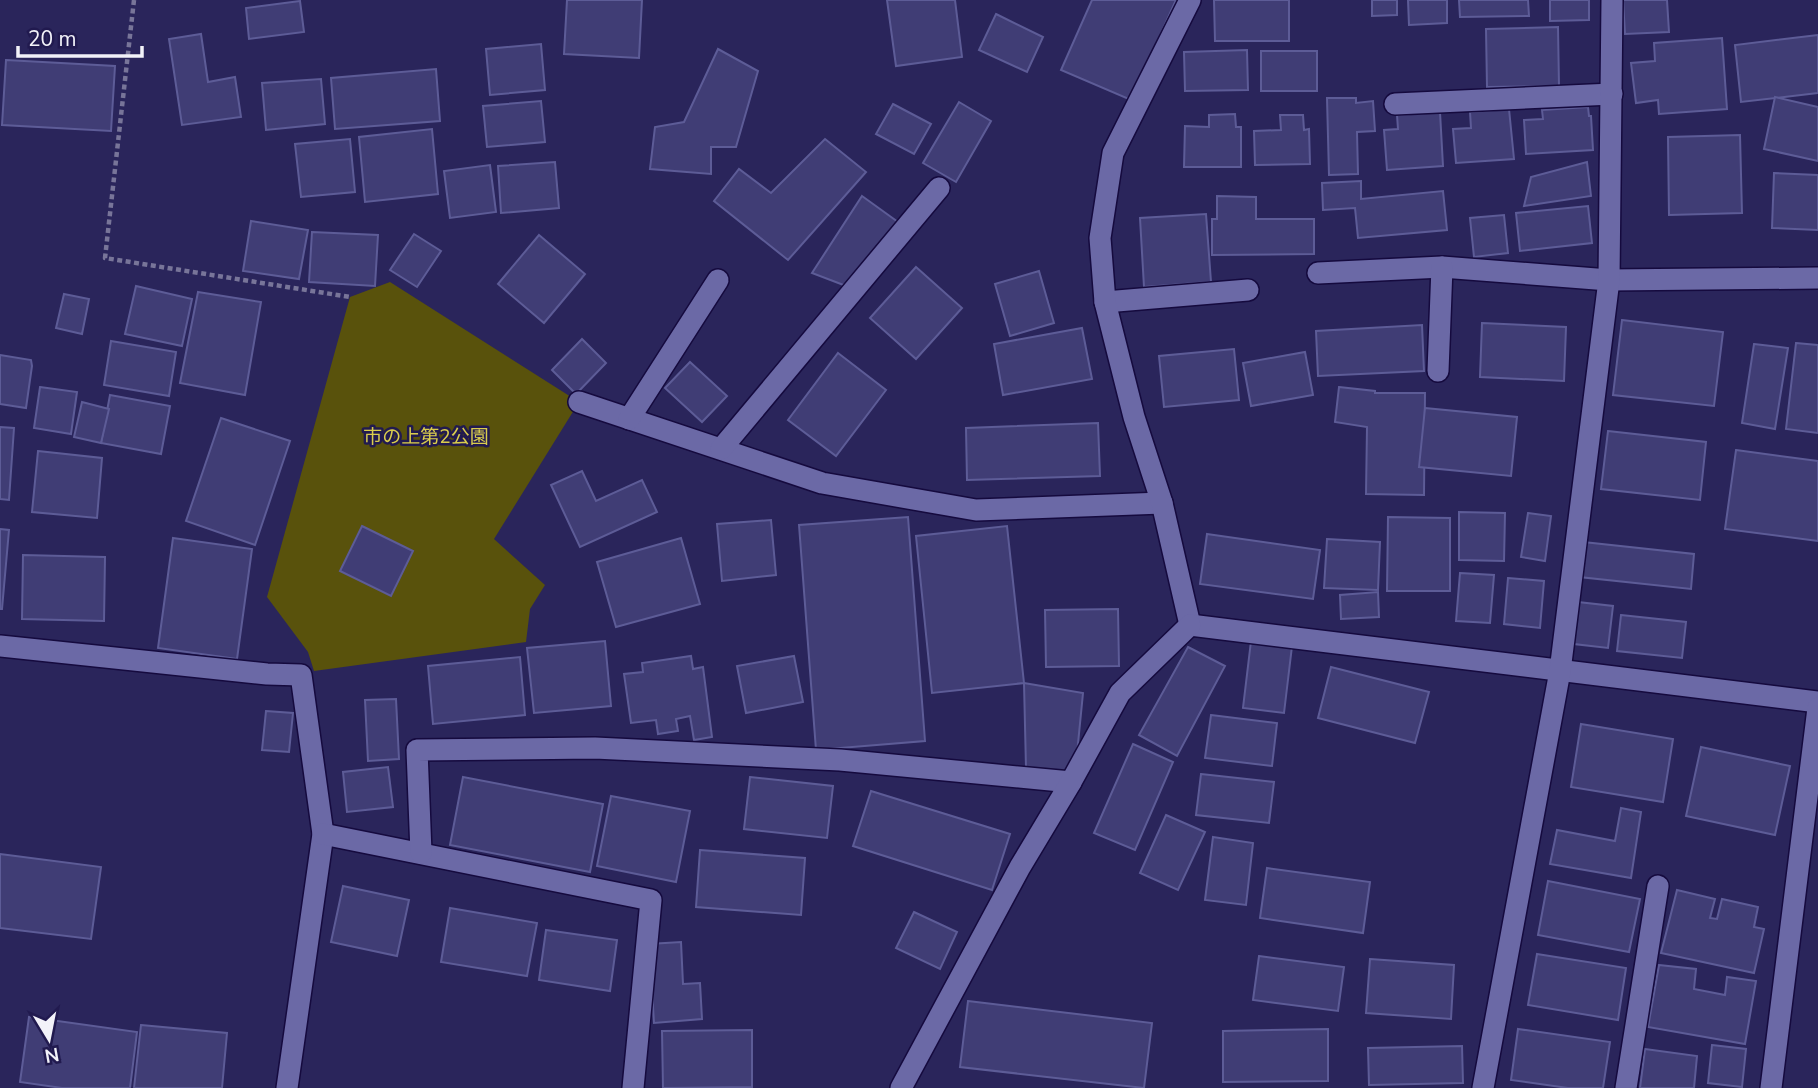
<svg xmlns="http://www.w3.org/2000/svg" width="1818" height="1088" viewBox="0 0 1818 1088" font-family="'Nunito Sans','Noto Sans JP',sans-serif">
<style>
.green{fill:#59520c}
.building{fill:#403d75;stroke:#5d5c97;stroke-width:2}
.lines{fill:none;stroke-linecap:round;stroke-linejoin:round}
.street-casing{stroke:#150a3e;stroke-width:24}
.path{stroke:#787599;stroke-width:4.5;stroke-dasharray:5 3.5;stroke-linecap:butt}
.street{stroke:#6b69a6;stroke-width:21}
.labels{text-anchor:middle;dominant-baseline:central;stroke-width:5;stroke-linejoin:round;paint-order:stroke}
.park-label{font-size:19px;fill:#dacd4d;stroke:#211a4f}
</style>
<rect width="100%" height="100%" fill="#2a255b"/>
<path class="green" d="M390,282l189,120 -85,137 51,46 -15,24 -4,33 -212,29 -6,-19 -41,-55 83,-300z"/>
<g class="building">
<path d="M567,0h75l-3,58 -75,-4z"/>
<path d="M887,0h68l7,57 -66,9z"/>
<path d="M1092,0h84l-45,100 -70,-30z"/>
<path d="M1214,0h75v41h-74z"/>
<path d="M1372,0h25v15l-25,1z"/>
<path d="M1408,0h39v23l-38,2z"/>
<path d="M1459,0h69l1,16 -69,1z"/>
<path d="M1550,0h39v20l-39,1z"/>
<path d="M1623,0h44l2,32 -44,2z"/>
<path d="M300,1l4,31 -55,7 -3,-31z"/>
<path d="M996,14l47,23 -16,35 -48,-22z"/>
<path d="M1558,27l1,59 -72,1 -1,-58z"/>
<path d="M201,34l7,48 27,-5 6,40 -59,8 -13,-86z"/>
<path d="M1818,35v58l-77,9 -6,-57z"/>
<path d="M1722,38l5,71 -68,5 -1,-14 -22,3 -5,-40 24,-2 -1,-18z"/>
<path d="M541,44l4,46 -55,5 -4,-46z"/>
<path d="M718,49l40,22 -22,76h-25v27l-61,-5 5,-42 29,-5z"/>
<path d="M1247,50l1,40 -63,1 -1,-39z"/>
<rect x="1261" y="51" width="56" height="40"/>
<path d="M6,60l109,6 -4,65 -109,-6z"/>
<path d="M436,69l4,52 -105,8 -4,-51z"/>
<path d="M321,79l4,45 -59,6 -4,-47z"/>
<path d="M1775,97l43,10v54l-54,-12z"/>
<path d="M1327,98h29v5l17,-2 2,30 -18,1 1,42 -29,1z"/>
<path d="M541,101l4,41 -58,5 -4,-41z"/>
<path d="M959,102l32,19 -35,61 -33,-19z"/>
<path d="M893,104l38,20 -17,30 -38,-20z"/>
<path d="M1588,107l1,9h2l2,34 -67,4 -2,-34 19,-1 -1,-9z"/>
<path d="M1509,109l5,50 -58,4 -3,-34 18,-1 -1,-16z"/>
<path d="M1440,112l3,54 -56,4 -3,-40 14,-1 -1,-14z"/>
<path d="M1235,114l1,13h5v40h-57l1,-41 24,1v-12z"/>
<path d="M1280,115h23l1,15 5,-1 1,35 -55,1 -1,-34 27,-1z"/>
<path d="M432,129l6,65 -73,8 -6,-65z"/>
<path d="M1740,135l2,78 -73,2 -1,-78z"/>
<path d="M350,139l5,53 -54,5 -6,-53z"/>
<path d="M825,139l41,33 -78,88 -74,-59 25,-32 32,24z"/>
<path d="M555,162l4,46 -58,5 -3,-47z"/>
<path d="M1587,162l4,34 -67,10 7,-29z"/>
<path d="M490,165l6,47 -46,6 -6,-47z"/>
<path d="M1774,173l44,2v55l-46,-2z"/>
<path d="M1361,181v18l82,-8 4,39 -89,8 -3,-30 -32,2 -1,-27z"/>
<path d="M862,196l36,26 -44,67 -42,-16z"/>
<path d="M1217,196l39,1v22h58v35l-102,1v-36h5z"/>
<path d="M1588,206l4,37 -72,8 -4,-38z"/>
<path d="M1206,214l5,68 -67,5 -4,-69z"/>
<path d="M1504,215l4,38 -34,4 -4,-39z"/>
<path d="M251,221l57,9 -9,49 -56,-8z"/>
<path d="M312,232l66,3 -3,51 -66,-4z"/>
<path d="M414,234l27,17 -24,36 -27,-17z"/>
<path d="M539,235l46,39 -41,49 -46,-39z"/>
<path d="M916,267l46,41 -46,51 -46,-41z"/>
<path d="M1039,271l15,52 -44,13 -15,-52z"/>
<path d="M136,286l56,13 -10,47 -57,-12z"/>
<path d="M198,292l63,10 -16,93 -65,-12z"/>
<path d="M64,294l25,5 -7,35 -26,-6z"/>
<path d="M1622,320l101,12 -9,74 -101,-11z"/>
<path d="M1482,323l84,4 -2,54 -84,-4z"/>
<path d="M1422,325l2,46 -106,5 -2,-45z"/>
<path d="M1082,328l10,51 -89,16 -9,-51z"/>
<path d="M582,339l24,24 -30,31 -24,-24z"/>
<path d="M111,341l65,11 -7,44 -65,-11z"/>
<path d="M1796,343l22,2v88l-32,-4z"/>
<path d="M1754,344l34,4 -13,81 -33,-6z"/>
<path d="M1234,349l5,51 -75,7 -5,-51z"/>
<path d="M1305,352l8,43 -62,11 -8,-43z"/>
<path d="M838,353l48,37 -50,66 -48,-36z"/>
<path d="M0,355l31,5 1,6 -6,42 -26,-4z"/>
<path d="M690,362l37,34 -25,26 -37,-34z"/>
<path d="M40,387l37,5 -6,42 -37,-6z"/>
<path d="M1339,387l36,4v2h50l-1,102 -58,-1 1,-67 -32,-5z"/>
<path d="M110,395l60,11 -9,48 -60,-11z"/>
<path d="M82,402l27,7 -8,34 -27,-6z"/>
<path d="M1425,408l92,9 -6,59 -92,-9z"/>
<path d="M221,418l69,23 -35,104 -69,-24z"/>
<path d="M1098,423l2,53 -133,4 -1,-52z"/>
<path d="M0,427l14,1 -5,72 -9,-1z"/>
<path d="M1608,431l98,11 -6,58 -99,-11z"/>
<path d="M1736,450l82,11v80l-93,-12z"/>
<path d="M38,451l64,7 -5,60 -65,-6z"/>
<path d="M582,471l14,30 46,-21 15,32 -77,35 -29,-62z"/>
<path d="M1459,512l46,1 -1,48 -45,-1z"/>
<path d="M1528,513l23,3 -6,45 -24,-4z"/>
<path d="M908,517l17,224 -109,9 -17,-225z"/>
<path d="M1388,517l62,1v73h-63z"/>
<path d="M771,520l5,55 -54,6 -5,-57z"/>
<path d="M362,526l51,25 -22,45 -51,-25z"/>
<path d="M1007,526l17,157 -92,10 -16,-157z"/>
<path d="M0,529l9,1 -7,79h-2z"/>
<path d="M1207,534l113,16 -7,49 -113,-15z"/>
<path d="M173,538l79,11 -15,110 -79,-11z"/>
<path d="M681,538l19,66 -84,23 -19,-65z"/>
<path d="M1327,539l53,3 -2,48 -54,-2z"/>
<path d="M1574,541l120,13 -3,35 -121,-13z"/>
<path d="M23,555l82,2 -1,64 -82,-2z"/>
<path d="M1460,573l34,2 -4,48 -34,-2z"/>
<path d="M1508,578l36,3 -4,47 -36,-4z"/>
<path d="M1378,592l1,25 -38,2 -1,-24z"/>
<path d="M1578,602l35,4 -5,42 -34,-4z"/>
<path d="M1118,609l1,57 -73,1 -1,-57z"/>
<path d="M1621,615l65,7 -4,36 -65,-7z"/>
<path d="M605,641l6,65 -77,7 -7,-65z"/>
<path d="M1251,641l41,5 -8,67 -41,-5z"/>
<path d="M1188,647l37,19 -48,90 -38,-21z"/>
<path d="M691,656l2,13 10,-2 9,70 -18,3 -4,-24 -14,3 2,12 -20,3 -2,-14 -25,3 -7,-49 19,-2 -1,-9z"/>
<path d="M794,656l9,46 -57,11 -9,-47z"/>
<path d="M520,657l5,58 -92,9 -5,-58z"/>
<path d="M1331,667l98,25 -14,51 -97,-25z"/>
<path d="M1024,683l59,10 -8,81 -49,-6z"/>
<path d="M396,699l3,60 -31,2 -3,-61z"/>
<path d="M266,711l27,2 -4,39 -27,-2z"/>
<path d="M1211,715l66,8 -5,43 -67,-8z"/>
<path d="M1581,724l92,15 -10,63 -92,-15z"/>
<path d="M1133,744l40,18 -38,88 -41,-17z"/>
<path d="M1701,747l89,19 -15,69 -89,-19z"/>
<path d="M388,767l5,40 -46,5 -4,-40z"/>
<path d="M1201,774l73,8 -5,41 -73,-8z"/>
<path d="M463,777l140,27 -13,68 -140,-27z"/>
<path d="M750,777l83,9 -6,52 -83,-9z"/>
<path d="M871,791l139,43 -18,56 -139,-44z"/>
<path d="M611,796l79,15 -14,71 -79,-16z"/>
<path d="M1621,808l20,4 -10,66 -81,-14 7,-34 58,11z"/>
<path d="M1166,815l39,17 -27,58 -38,-17z"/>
<path d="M1213,837l40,6 -7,62 -41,-5z"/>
<path d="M700,850l105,8 -4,57 -105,-8z"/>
<path d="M0,854l101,13 -10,72 -91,-11z"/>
<path d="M1267,868l103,14 -7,51 -103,-15z"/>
<path d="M1548,881l92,18 -11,53 -91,-17z"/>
<path d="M343,886l66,14 -12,56 -66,-14z"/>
<path d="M1677,890l38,9 -5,19 7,1 5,-20 36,8 -4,20 10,2 -10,44 -93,-20z"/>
<path d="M450,908l87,15 -10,53 -86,-14z"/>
<path d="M914,912l43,20 -17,37 -44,-21z"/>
<path d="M546,930l71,10 -7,51 -71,-11z"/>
<path d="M681,942l2,42 17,-1 2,36 -48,4 -5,-79z"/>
<path d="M1537,954l89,14 -8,52 -90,-15z"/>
<path d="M1259,956l85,11 -6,44 -85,-11z"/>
<path d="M1370,959l84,6 -3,54 -85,-6z"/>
<path d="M1659,965l37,4 -2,20 31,6 2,-18 29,4 -11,63 -97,-17z"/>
<path d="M968,1001l184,22 -8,65 -184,-21z"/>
<path d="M29,1017l108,15 -7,56h-68l-42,-6z"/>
<path d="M141,1025l86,8 -5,55h-88z"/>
<path d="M1328,1029v52l-105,1v-51z"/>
<path d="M1518,1029l92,13 -7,46h-35l-57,-8z"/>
<path d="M752,1030v57l-89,1 -1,-57z"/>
<path d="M1712,1045l34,4 -4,38 -34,-4z"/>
<path d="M1462,1046l1,37 -94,2 -1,-37z"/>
<path d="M1645,1049l52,7 -3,32h-54z"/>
</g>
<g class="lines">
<defs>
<g id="street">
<path d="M1395,104l217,-10"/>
<path d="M1318,273l124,-6 167,13 209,-2"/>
<path d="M1105,302l143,-12"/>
<path d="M1438,371l4,-104"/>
<path d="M579,402l243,81 154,27 186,-7"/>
<path d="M629,419l89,-139"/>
<path d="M721,449l218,-261"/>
<path d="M1190,625l-28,-122 -28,-86 -29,-115 -5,-64 13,-85 77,-153"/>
<path d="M1190,625l628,77"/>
<path d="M0,646l267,28 34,1 22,159 -36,254"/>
<path d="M323,834l328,66 -18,188"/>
<path d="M421,853l-4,-103 178,-2 245,12 231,22"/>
<path d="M901,1088l119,-221 51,-85 49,-89 70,-68"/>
<path d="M1483,1088l77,-417 49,-391 3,-280"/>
<path d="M1626,1088l32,-202"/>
<path d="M1771,1088l47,-380"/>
</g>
</defs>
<use href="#street" class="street-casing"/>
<path class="path" d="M134,0l-29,258 245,39"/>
<use href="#street" class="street"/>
</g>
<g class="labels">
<g class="park-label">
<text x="426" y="437">市の上第2公園</text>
</g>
</g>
<g transform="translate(49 1039) rotate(170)" stroke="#211a4f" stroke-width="5" paint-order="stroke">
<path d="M0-5L12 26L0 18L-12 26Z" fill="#f2f2f9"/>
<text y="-10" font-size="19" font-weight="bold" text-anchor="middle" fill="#f2f2f9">N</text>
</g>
<path d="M18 46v10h124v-10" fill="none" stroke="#f2f2f9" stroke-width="3.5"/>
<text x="28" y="46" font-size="21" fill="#f2f2f9" stroke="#211a4f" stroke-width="5" paint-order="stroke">20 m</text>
</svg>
